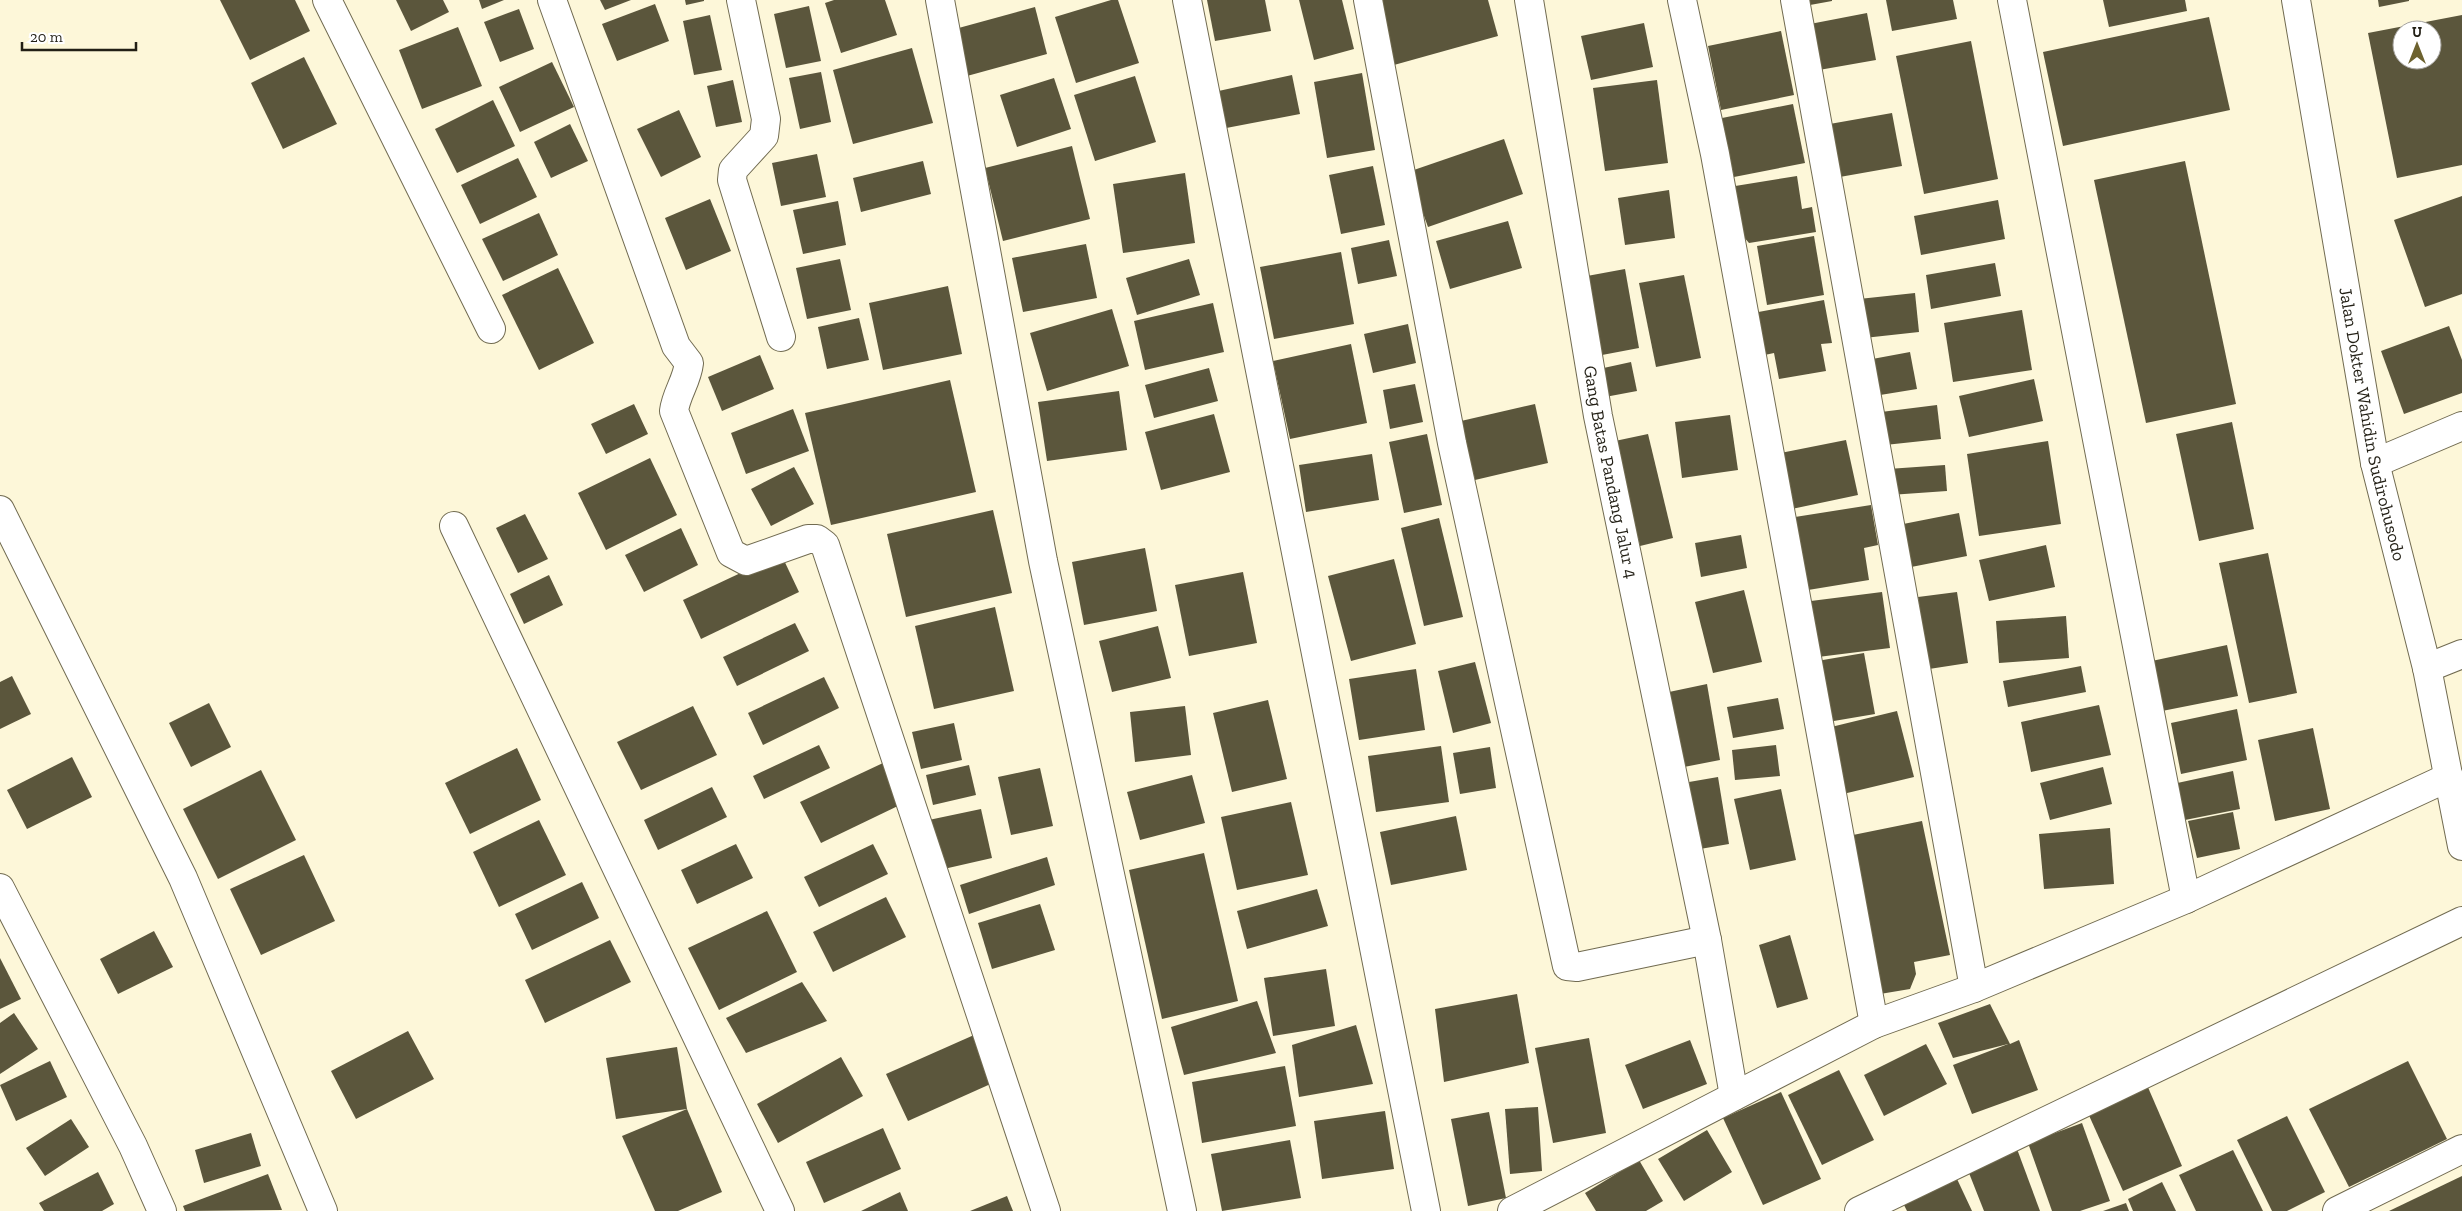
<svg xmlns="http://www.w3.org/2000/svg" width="2462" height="1211" viewBox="0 0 2462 1211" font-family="'Zilla Slab',serif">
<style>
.building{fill:#5b563c;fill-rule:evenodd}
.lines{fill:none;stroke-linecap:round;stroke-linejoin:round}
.minor-casing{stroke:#716b51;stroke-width:30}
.minor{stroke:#fff;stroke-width:28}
.labels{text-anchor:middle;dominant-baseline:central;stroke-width:5;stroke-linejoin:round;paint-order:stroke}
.street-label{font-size:18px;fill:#221f15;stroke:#fff}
</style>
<rect width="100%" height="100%" fill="#fdf7d9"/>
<g class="building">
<path d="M220,0h75l15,31 -60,29z"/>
<path d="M396,0h47l6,12 -38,19z"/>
<path d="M479,0h25l-22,9z"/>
<path d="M600,0h31l-26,10z"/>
<path d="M685,0h19v1l-18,4z"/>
<path d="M834,0h51l12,35 -56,18 -16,-50z"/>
<path d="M1111,0h7l21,63 -63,20 -21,-66z"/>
<path d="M1207,0h58l6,31 -56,10z"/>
<path d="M1299,0h43l12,49 -40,11z"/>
<path d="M1376,0h112l10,36 -104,29z"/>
<path d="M1809,0h23v1l-22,4z"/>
<path d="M1886,0h67l4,19 -65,12z"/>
<path d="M2103,0h82l2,11 -78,16z"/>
<path d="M2378,0h31v1l-30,6z"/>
<path d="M655,4l14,37 -52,20 -15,-37z"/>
<path d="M809,6l12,55 -35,7 -12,-54z"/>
<path d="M1035,7l12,47 -80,22 -12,-47z"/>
<path d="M519,9l15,40 -34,13 -16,-40z"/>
<path d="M1867,13l9,47 -57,10 -9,-46z"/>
<path d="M710,15l12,55 -28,5 -11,-54z"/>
<path d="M2462,15v150l-65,13 -29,-145zM2402,30h30v30h-30z"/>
<path d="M2209,17l21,93 -167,36 -20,-94z"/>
<path d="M1644,23l9,44 -62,13 -10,-44z"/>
<path d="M458,27l24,59 -60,23 -23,-59z"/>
<path d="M1781,31l13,64 -73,15 -13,-64z"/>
<path d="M1971,41l27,138 -74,15 -28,-138z"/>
<path d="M912,48l21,75 -80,21 -20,-74z"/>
<path d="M304,57l33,67 -54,25 -32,-66z"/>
<path d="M552,62l22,45 -54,25 -21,-45z"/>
<path d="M821,72l10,50 -31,7 -11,-51z"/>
<path d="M1362,73l13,77 -48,8 -13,-76z"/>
<path d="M1292,75l8,39 -79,15 -7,-37z"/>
<path d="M1135,76l21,66 -61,19 -21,-66z"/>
<path d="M1054,78l17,51 -54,18 -17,-52z"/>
<path d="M733,80l9,42 -26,5 -9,-41z"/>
<path d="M1657,80l11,83 -63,8 -12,-83z"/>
<path d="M493,100l22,46 -58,27 -22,-44z"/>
<path d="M1793,104l12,59 -71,14 -12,-59z"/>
<path d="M679,110l22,47 -40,20 -24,-48z"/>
<path d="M1892,113l10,53 -68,12 -10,-53z"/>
<path d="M570,124l18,37 -37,17 -17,-36z"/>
<path d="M1504,139l19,55 -95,33 -20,-55z"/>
<path d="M1072,146l18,73 -87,22 -18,-73z"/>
<path d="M817,154l9,43 -45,9 -9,-43z"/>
<path d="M518,158l19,39 -57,27 -19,-39z"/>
<path d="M923,161l8,33 -70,18 -8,-34z"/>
<path d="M2185,161l51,243 -90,19 -52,-243z"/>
<path d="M1373,166l12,59 -44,9 -12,-59z"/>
<path d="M1185,173l10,70 -72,10 -10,-69z"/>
<path d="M1797,176l5,33 10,-2 4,25 -67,11 -13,-15 -7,-41z"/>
<path d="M1669,190l6,48 -50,7 -7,-47z"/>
<path d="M2462,196v98l-37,13 -31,-87z"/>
<path d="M710,199l21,52 -45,19 -21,-52z"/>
<path d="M1998,200l7,39 -84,16 -7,-39z"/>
<path d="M838,201l8,44 -43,9 -10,-44z"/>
<path d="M539,213l19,42 -55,26 -21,-42z"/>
<path d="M1508,221l14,47 -72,21 -14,-48z"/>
<path d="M1814,236l10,59 -57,10 -10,-59z"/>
<path d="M1389,240l8,36 -39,8 -7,-36z"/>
<path d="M1086,244l11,54 -74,14 -11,-54z"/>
<path d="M1341,252l13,72 -80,15 -14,-72z"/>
<path d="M840,259l11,51 -44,9 -11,-51z"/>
<path d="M1189,259l11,36 -63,20 -11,-37z"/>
<path d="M1995,263l6,33 -70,13 -5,-34z"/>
<path d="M558,268l36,75 -55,27 -37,-75z"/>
<path d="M1625,269l14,79 -37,7 -15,-79z"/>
<path d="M1684,275l17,83 -45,9 -17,-84z"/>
<path d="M948,286l14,68 -79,16 -14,-67z"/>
<path d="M1915,293l4,39 -55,6 -5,-39z"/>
<path d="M1824,300l8,43 -11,1 5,27 -47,8 -5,-26 -14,3 -7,-43z"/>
<path d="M1213,303l11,49 -79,18 -11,-49z"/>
<path d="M1112,309l17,57 -82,25 -17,-58z"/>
<path d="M2022,310l10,60 -79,12 -9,-59z"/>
<path d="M859,318l10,42 -42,9 -9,-42z"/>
<path d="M1408,324l8,39 -43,10 -9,-39z"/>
<path d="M2449,326l13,34v33l-58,21 -23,-63z"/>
<path d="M1351,344l16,79 -77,16 -17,-78z"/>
<path d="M1910,352l7,37 -43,7 -7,-36z"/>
<path d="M760,355l14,34 -52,22 -14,-34z"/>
<path d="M1631,362l6,29 -32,6 -6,-28z"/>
<path d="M1209,368l9,33 -64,17 -9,-33z"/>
<path d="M2034,379l9,42 -74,16 -10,-41z"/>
<path d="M950,380l26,112 -145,33 -26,-112z"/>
<path d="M1415,384l8,38 -33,7 -7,-39z"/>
<path d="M1119,391l8,59 -80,11 -9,-59z"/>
<path d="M634,404l14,30 -42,20 -15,-30z"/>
<path d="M1535,404l13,59 -73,17 -14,-59z"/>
<path d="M1937,405l4,34 -56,6 -4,-33z"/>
<path d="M793,409l16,42 -63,23 -15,-41z"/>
<path d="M1214,414l16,58 -69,18 -16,-58z"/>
<path d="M1730,415l8,55 -56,8 -7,-56z"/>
<path d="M2232,422l22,107 -55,12 -23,-107z"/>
<path d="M1427,434l15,71 -38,8 -15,-71z"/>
<path d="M1648,434l25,104 -33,8 -25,-105z"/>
<path d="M1846,440l12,55 -71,15 -11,-56z"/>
<path d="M2048,441l13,83 -82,12 -12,-82z"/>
<path d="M1372,454l7,46 -73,12 -7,-47z"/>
<path d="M650,458l27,57 -71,35 -28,-57z"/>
<path d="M1945,465l2,26 -57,4 -2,-26z"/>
<path d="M794,467l20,37 -43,22 -20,-37z"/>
<path d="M1871,505l7,40 -14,3 5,32 -67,11 -7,-74z"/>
<path d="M993,510l19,83 -106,24 -19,-83z"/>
<path d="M1959,513l8,43 -71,14 -8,-43z"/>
<path d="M525,514l23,45 -30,14 -22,-45z"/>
<path d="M1439,518l24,99 -39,9 -23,-98z"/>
<path d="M681,528l17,37 -54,27 -19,-37z"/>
<path d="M1741,535l6,33 -46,9 -6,-34z"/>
<path d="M2046,545l9,42 -66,14 -10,-41z"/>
<path d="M1145,548l12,63 -73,14 -12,-63z"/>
<path d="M2268,553l29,140 -48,10 -30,-140z"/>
<path d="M781,554l18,38 -98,47 -18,-39z"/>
<path d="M1394,559l22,85 -65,17 -23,-85z"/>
<path d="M1243,572l14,71 -68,13 -14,-71z"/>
<path d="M549,575l14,30 -39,19 -14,-30z"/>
<path d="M1744,590l18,72 -49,11 -18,-71z"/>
<path d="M1882,592l8,56 -80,10 -7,-56z"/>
<path d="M1957,592l11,71 -39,6 -11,-72z"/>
<path d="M995,607l19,84 -80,18 -19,-83z"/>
<path d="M2066,616l3,42 -70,5 -3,-42z"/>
<path d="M795,623l14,28 -72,35 -14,-29z"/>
<path d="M1158,626l13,52 -59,14 -13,-51z"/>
<path d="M2227,645l11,51 -81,16 -10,-50z"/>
<path d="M1864,653l11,61 -53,9 -5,-62z"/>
<path d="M1475,662l16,61 -38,10 -15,-62z"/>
<path d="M2081,666l5,26 -78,15 -5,-26z"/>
<path d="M1416,669l9,61 -66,10 -10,-61z"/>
<path d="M12,676l19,38 -31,15v-47z"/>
<path d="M824,677l15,31 -76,37 -15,-32z"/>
<path d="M1707,684l13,76 -36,7 -15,-75z"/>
<path d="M1778,698l6,31 -51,9 -6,-31z"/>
<path d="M1268,700l19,79 -55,13 -19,-79z"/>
<path d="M209,703l22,44 -40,20 -22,-44z"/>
<path d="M2099,705l12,50 -80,17 -10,-50z"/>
<path d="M693,706l24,49 -76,35 -24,-48z"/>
<path d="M1185,706l6,49 -56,7 -5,-50z"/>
<path d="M2237,709l10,51 -66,14 -10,-51z"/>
<path d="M1897,711l17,66 -71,17 -16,-66z"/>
<path d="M954,723l8,37 -41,9 -9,-37z"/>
<path d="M2313,728l17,81 -55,12 -17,-81z"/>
<path d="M819,745l11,23 -66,31 -11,-23z"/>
<path d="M1776,745l4,31 -45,4 -3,-30z"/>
<path d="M1441,746l8,56 -73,10 -8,-56z"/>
<path d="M1490,747l6,41 -36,6 -7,-41z"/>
<path d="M517,748l24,52 -71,34 -25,-51z"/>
<path d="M72,757l20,40 -65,32 -20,-39z"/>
<path d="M883,763l19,41 -81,39 -21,-41z"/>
<path d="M969,765l7,30 -43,10 -7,-30z"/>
<path d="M2103,767l9,37 -62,16 -10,-37z"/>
<path d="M1040,768l13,58 -42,9 -13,-58z"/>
<path d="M261,770l35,70 -78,39 -35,-70z"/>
<path d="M2233,771l7,38 -65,13 -7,-37z"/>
<path d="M1192,775l13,48 -65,17 -13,-48z"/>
<path d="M1718,777l11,67 -29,5 -11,-67z"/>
<path d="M712,787l15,30 -69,33 -14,-30z"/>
<path d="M1781,789l15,71 -46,10 -16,-71z"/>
<path d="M1291,802l17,73 -71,15 -16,-73z"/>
<path d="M981,809l11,49 -57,13 -11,-50z"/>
<path d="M2233,812l7,37 -43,9 -9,-37z"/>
<path d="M1456,816l11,54 -76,15 -11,-53z"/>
<path d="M539,820l27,55 -67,32 -26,-55z"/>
<path d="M1922,821l28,134 -36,7 2,12 -6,15 -30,5 -32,-158z"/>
<path d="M2110,828l4,56 -70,5 -5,-55z"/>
<path d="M736,844l17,34 -56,26 -16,-34z"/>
<path d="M873,844l15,30 -69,33 -15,-30z"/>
<path d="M1204,853l34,148 -76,18 -33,-149z"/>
<path d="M304,855l31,66 -74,34 -31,-66z"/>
<path d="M1047,857l8,28 -86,29 -9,-29z"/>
<path d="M582,882l17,36 -67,32 -17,-36z"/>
<path d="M1317,889l11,37 -81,23 -10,-38z"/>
<path d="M886,897l20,40 -73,35 -20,-40z"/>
<path d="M1040,904l15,46 -63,19 -14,-46z"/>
<path d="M767,911l30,61 -78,38 -31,-62z"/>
<path d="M154,931l19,36 -55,27 -18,-35z"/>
<path d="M1790,935l18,64 -31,9 -18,-63z"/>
<path d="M610,940l21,42 -86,41 -20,-43z"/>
<path d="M0,958l21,41 -21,10z"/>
<path d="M1326,969l9,57 -62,10 -9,-58z"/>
<path d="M802,982l25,39 -81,32 -20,-35z"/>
<path d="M1517,994l12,69 -85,19 -9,-73z"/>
<path d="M1257,1001l19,52 -92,22 -13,-48z"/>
<path d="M1990,1004l20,40 9,-4 19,50 -66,24 -19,-49 55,-21 -55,14 -15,-35z"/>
<path d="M14,1013l24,36 -38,25v-51z"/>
<path d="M1356,1025l17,59 -74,13 -7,-52z"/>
<path d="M408,1031l26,48 -78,40 -25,-48z"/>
<path d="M974,1035l21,47 -87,39 -22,-47z"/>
<path d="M1589,1038l17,95 -53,10 -18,-95z"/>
<path d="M1690,1040l17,44 -64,25 -18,-44z"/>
<path d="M1926,1044l21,40 -63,32 -20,-41z"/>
<path d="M677,1047l10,62 -71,10 -10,-61z"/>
<path d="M841,1057l22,39 -85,47 -21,-39z"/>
<path d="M50,1061l17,36 -51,24 -16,-36z"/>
<path d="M2408,1061l39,78 -98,48 -40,-78z"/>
<path d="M1285,1066l11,60 -94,17 -10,-61z"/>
<path d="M1839,1070l35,70 -52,25 -34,-70z"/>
<path d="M2147,1085l35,81 -59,25 -36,-80z"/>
<path d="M1781,1092l40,87 -58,26 -40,-87z"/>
<path d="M1538,1107l4,64 -32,3 -5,-65z"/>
<path d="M687,1109l35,83 -44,19h-23l-33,-75z"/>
<path d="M1385,1111l9,58 -72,10 -8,-58z"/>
<path d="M1489,1112l17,86 -38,8 -17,-87z"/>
<path d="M2287,1116l38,76 -38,19h-15l-35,-71z"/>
<path d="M71,1119l18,28 -44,29 -19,-28z"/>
<path d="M2082,1123l28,78 -30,10h-28l-24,-68z"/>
<path d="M883,1128l18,41 -77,34 -18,-41z"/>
<path d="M1707,1130l25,42 -48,29 -26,-42z"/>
<path d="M251,1133l10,33 -57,17 -9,-33z"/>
<path d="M1290,1140l11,58 -79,13 -11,-57z"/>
<path d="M2017,1149l23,62h-56l-17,-43z"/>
<path d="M2233,1150l30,61h-67l-17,-36z"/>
<path d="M1639,1160l24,41 -17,10h-50l-11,-18z"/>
<path d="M98,1172l16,32 -12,7h-58l-5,-8z"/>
<path d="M268,1174l14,36 -97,1 -2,-5z"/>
<path d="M2462,1176v35h-73z"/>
<path d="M1957,1179l15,32h-65l-4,-8z"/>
<path d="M2162,1182l14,29h-43l-5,-12z"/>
<path d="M900,1192l8,19h-47z"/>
<path d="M1007,1196l6,15h-43z"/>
<path d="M2126,1203l3,8h-26z"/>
</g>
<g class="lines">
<defs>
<g id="minor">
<path d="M327,0l164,329"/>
<path d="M552,0l124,346 13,17c-2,18 -13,31 -15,48l57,142 15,8 62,-22h9l8,6 221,666"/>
<path d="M741,0l25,119 -2,17 -31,34 -1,10 49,157"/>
<path d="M940,0l103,561 139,650"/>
<path d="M1187,0l239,1211"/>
<path d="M1368,0l84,443 115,523 10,1 130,-27"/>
<path id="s1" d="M1529,0l69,416 109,524 27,156"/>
<path d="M1682,0l33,154 159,870"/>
<path d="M1795,0l179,988"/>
<path d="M2012,0l174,899"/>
<path id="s2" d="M2296,0l79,463 52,205 35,178"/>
<path d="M2375,463l87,-37"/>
<path d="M0,510l183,368 140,333"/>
<path d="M454,526l326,685"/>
<path d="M2427,668l35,-14"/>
<path d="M0,888l133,258 29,65"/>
<path d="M1512,1211l362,-187 100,-36 212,-89 263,-122"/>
<path d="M1859,1211l603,-290"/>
<path d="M2337,1211l125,-62"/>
</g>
</defs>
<use href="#minor" class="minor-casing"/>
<use href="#minor" class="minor"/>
</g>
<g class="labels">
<g class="street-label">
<text stroke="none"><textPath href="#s2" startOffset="431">Jalan Dokter Wahidin Sudirohusodo</textPath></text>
<text stroke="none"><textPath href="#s1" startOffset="479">Gang Batas Pandang Jalur 4</textPath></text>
</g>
</g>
<g transform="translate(2417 45)"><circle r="24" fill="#ffffff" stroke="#a7a5a1"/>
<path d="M0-4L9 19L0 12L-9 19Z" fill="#6d622f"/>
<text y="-8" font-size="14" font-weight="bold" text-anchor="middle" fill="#221f15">U</text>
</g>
<path d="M22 42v8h114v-8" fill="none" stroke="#221f15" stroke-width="2.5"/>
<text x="30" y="42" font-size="15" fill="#221f15" stroke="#ffffff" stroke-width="4" paint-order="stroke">20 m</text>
</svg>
